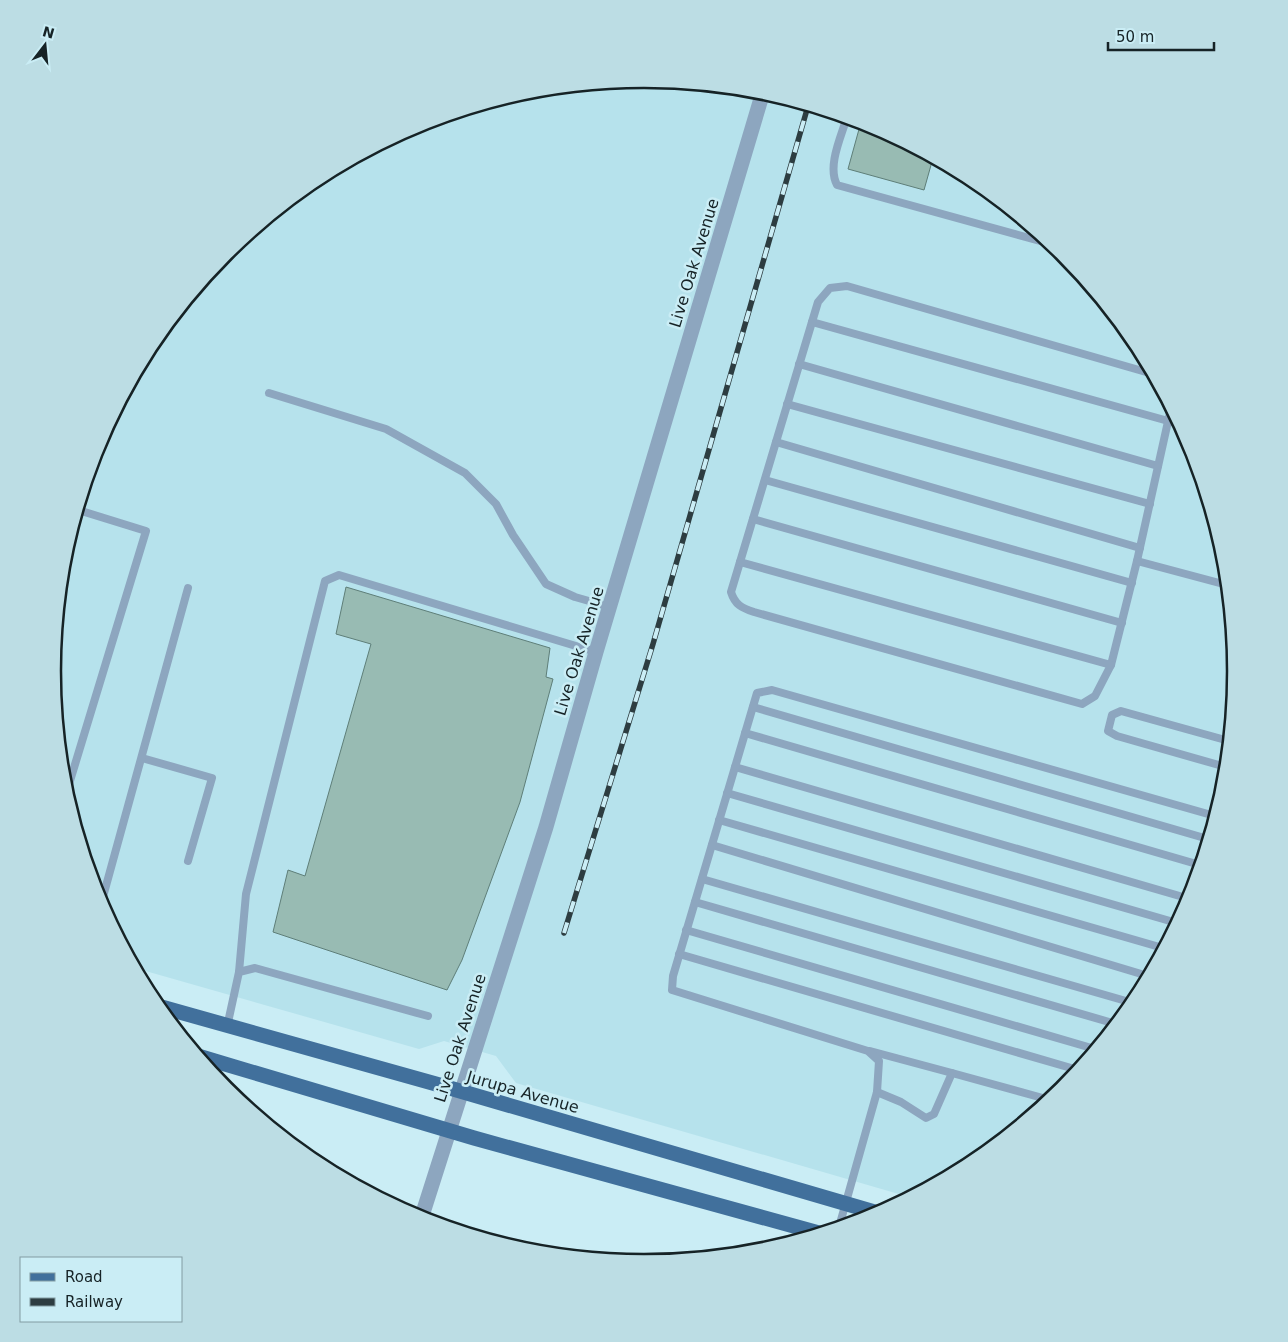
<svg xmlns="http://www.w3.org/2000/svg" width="1288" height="1342" viewBox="0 0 1288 1342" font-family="'DejaVu Sans',sans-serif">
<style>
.built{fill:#b6e2ec}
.building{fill:#98bbb3;stroke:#5e7e78}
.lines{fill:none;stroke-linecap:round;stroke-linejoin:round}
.service{stroke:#8da6bf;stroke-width:8}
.tertiary{stroke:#8da6bf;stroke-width:15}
.primary{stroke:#41709c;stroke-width:15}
.rail-casing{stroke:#2d3d41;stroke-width:5.5}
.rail{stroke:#caedf5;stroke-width:4;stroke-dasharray:11;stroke-linecap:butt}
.labels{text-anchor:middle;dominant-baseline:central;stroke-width:5;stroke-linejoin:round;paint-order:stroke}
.street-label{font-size:16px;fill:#162326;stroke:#caedf5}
.rim{fill:none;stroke:#162326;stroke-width:2.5}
</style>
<rect width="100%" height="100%" fill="#caedf5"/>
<path class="built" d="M644,80l116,11 111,34 102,54 89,74 74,90 55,102 33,111 11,115 -11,116 -34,111 -54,102 -74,89 -90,74 -63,34 -393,-114 -20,-27 -52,-15 -25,8 -284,-81 -38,-71 -33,-111 -11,-115 11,-116 34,-111 54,-102 74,-89 90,-74 102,-55 111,-33z"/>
<g class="building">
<path d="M861,122l72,36 -9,32 -76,-21z"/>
<path d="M346,587l204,61 -4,29 7,2 -33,123 -58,158 -15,30 -174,-58 15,-62 17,6 66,-232 -35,-10z"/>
</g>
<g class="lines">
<g class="service">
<path d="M847,117c-6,20 -20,49 -10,68l214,59"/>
<path d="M812,322l367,102"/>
<path d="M799,364l359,102"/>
<path d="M1153,374l-306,-88 -17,2 -12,14 -87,290c4,13 11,16 23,20l328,92 13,-8 16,-31 26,-104 34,-153"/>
<path d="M269,393l117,36 79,44 31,31 17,31 33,49 29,13 35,10"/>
<path d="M787,404l363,100"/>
<path d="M776,442l364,106"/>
<path d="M765,480l367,103"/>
<path d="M753,519l369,104"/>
<path d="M1137,561l90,24"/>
<path d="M740,562l371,103"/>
<path d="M753,707l455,132"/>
<path d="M745,733l455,132"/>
<path d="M142,758l70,20 -24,83"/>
<path d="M735,767l455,132"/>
<path d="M1226,767l-109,-31 -9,-5 4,-16 9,-4 108,30"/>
<path d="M727,793l450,130"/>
<path d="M66,794l80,-263 -68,-21"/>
<path d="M719,820l444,128"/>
<path d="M712,845l436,131"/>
<path d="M702,879l431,124"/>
<path d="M695,902l421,122"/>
<path d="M101,904l87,-316"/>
<path d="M686,930l409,119"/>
<path d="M679,954l399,116"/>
<path d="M239,972l7,-78 79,-313 14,-6 257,77"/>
<path d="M227,1027l12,-55 16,-4 173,48"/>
<path d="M870,1051l82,22"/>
<path d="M877,1092l24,10 25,16 8,-4 18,-41 98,27"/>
<path d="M839,1227l38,-135 2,-31 -11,-10 -196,-61 1,-14 84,-283 15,-3 443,126"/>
</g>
<path class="tertiary" d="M421,1219l125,-392 50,-175 167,-560"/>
<g class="primary">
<path d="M158,1006l278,78 442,129"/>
<path d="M198,1056l276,82 345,95"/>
</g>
<defs>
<path id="rail" d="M564,933l89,-289 155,-538"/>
</defs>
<use href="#rail" class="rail-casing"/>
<use href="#rail" class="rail"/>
</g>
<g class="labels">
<g class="street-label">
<text transform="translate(694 263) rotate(-73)">Live Oak Avenue</text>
<text transform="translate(579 651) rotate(-73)">Live Oak Avenue</text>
<text transform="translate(460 1038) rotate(-72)">Live Oak Avenue</text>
<text transform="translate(523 1092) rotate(16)">Jurupa Avenue</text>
</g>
</g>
<path d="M0 0H1288V1342H0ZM61 671a583 583 0 1 1 1166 0a583 583 0 1 1-1166 0Z" fill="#bcdde4" fill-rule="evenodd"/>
<path class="rim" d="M61 671a583 583 0 1 1 1166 0a583 583 0 1 1-1166 0Z"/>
<rect x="20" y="1257" width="162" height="65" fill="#caedf5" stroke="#829ca2"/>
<rect x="30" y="1273" width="25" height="8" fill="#41709c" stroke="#829ca2"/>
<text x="65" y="1282" font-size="15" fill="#162326">Road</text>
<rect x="30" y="1298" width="25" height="8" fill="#2d3d41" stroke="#829ca2"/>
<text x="65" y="1307" font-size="15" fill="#162326">Railway</text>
<g transform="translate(45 45) rotate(16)" stroke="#caedf5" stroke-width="4" paint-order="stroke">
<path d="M0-4L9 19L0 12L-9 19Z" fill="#162326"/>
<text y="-8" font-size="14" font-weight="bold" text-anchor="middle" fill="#162326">N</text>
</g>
<path d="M1108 42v8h106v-8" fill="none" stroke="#162326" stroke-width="2.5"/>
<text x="1116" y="42" font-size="15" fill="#162326" stroke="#caedf5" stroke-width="4" paint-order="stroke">50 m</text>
</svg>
